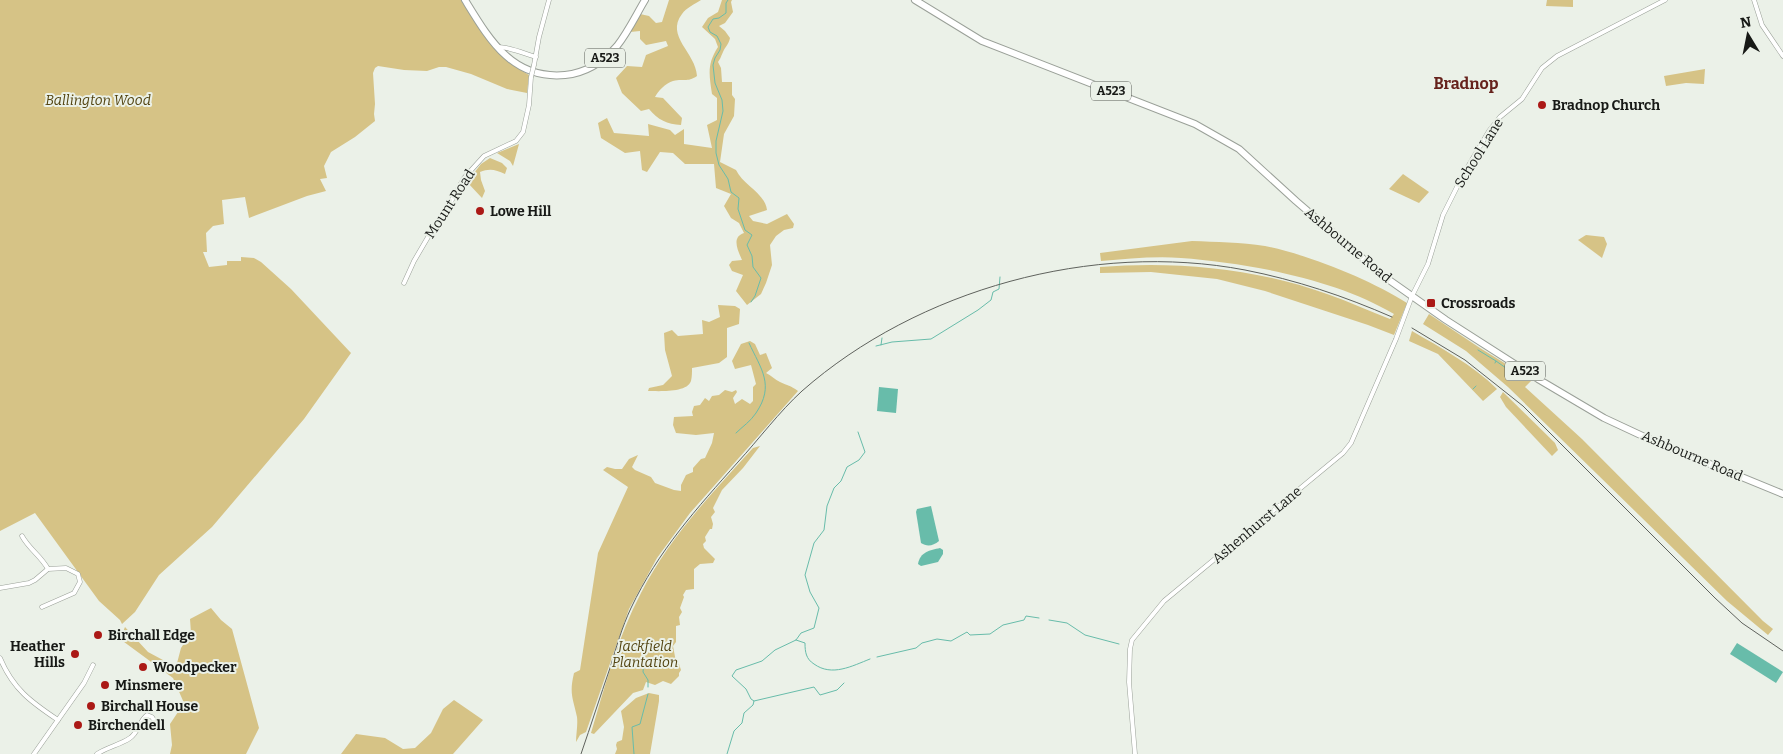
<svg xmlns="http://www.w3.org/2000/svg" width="1783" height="754" viewBox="0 0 1783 754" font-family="Bitter,serif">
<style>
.green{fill:#d6c386}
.water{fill:#68bcaa}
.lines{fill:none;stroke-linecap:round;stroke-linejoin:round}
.stream{stroke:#68bcaa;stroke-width:1}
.street-casing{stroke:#9aa098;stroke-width:5}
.highway-casing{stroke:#9aa098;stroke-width:8}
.street{stroke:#fff;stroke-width:4}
.highway{stroke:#fff;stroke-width:6}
.rail{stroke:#5f625d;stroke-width:1}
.street-bridge-casing{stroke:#9aa098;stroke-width:5;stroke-linecap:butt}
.street-bridge{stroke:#fff;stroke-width:4}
.poi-dot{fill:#ab1916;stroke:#ebf1e8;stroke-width:2}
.labels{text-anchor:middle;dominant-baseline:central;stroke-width:4;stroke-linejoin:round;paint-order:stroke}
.shield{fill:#ebf1e8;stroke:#575a55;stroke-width:1}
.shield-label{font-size:12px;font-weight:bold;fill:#171916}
.park-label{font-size:14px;font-style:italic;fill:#534411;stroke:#ebf1e8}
.poi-label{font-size:14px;font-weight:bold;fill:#171916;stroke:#ebf1e8;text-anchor:start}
.street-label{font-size:14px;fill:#171916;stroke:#ebf1e8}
.quarter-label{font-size:16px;font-weight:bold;fill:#66221c;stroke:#ebf1e8}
</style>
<rect width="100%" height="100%" fill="#ebf1e8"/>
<g class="green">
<path d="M0,0h461c20,32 34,56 68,75l-2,18 -20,-4 -36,-15 -25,-7h-7l-12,4 -23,-1 -26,-4 -3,2 -2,5 2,31 -1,10 1,7 -20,16 -24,15 -7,14 3,12 -7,1 6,12 -19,5 -58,22 -4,-21 -23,3 2,24 -11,2 -7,7 1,19h-4l6,15 18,-2v-4h14v-4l13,1 7,4 30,27 60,64 -47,66 -92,108 -53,48 -24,37 -13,12 -2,-4 -21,-19 -64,-88 -35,18z"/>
<path d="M669,0h32c-6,4 -15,8 -19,14 -17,22 14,39 15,62 -10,7 -14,2 -24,5 -7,2 -15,10 -18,16l8,1 19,20 -1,7c-14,-1 -23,-5 -32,-16l-8,2 -19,-18 -6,-15 11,-12 15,1 4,-12 22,-9 -2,-5 -20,4 -6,-6v-8l-10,1 10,-18 9,2 7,7 6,-1z"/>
<path d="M722,0h10l-1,2 2,10 -8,11 -6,3 6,5 5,7c-1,6 -5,9 -7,14 -2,4 -2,6 -5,10l3,6 1,14h10v13l3,4 -1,17 -10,18 -4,28 16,8c7,15 29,23 31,40l-18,6 4,5 14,3 20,-10 7,10 -1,4 -9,2 -8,6 -6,9 2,20 -6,18 -5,11 -14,11 -11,-14 7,-16 -11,-4 -3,-6 3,-4 10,-1c-4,-9 -11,-23 2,-27l-5,-10 -8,-5 -7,-12 7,-12 -15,-6 -2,-24h-29l-12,-11 -13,-1 -13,20 -5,-2 -2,-19 -15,2 -24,-15 -3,-15 9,-5 7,15 35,3 -1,-12 22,6 5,5 9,-6v15l28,4 -5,-23 10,-5v-22l-5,-4c-3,-20 -5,-30 6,-47l-3,-8 -13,-12 6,-9 10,-6z"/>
<path d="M1547,0h26v7l-27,-1z"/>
<path d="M1705,69l-1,15 -18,-1 -20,3 -2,-10z"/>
<path d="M519,144l-6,22 -3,-5 -13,-8z"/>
<path d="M490,158l12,5 5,5 -2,6c-9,-4 -15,-6 -25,-2l1,8 4,11 -3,7 -15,-16 14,-18z"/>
<path d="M1403,174l26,18 -10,11 -30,-14z"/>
<path d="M1586,235l18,2 3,7 -5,14 -24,-18z"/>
<path d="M1192,241c24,1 49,1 73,5 44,9 104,33 142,57l-13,32 -26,-10 -103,-34 -48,-12 -66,-7 -51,1v-6c76,-6 155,1 227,27 21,7 42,17 63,25l4,-5c-58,-35 -146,-51 -213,-56 -27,-2 -54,1 -80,3l-1,-8z"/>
<path d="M718,305l17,1 5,3 -1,15 -12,4v29l-8,6 -27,5c0,4 0,9 -1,13 -4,12 -32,10 -43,10l1,-3 14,-3 9,-9 -7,-26 -1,-17 8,-3 6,6 25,-2 -1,-14 7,2 11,-5z"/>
<path d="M1429,314l51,34 52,32 -7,7 57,52 181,182 10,8 -5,6 -41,-34 -219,-214 -42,-36 -43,-27z"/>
<path d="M1412,331c29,17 61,34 85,58l-14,12 -45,-47 -29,-13z"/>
<path d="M750,341l5,3 5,11 6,-2 6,15 -6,5c5,2 9,7 14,9 8,4 10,3 18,9l-108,122 -33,45 -28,51 -43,123 -6,3 -4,7c0,-8 2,-17 1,-25 -4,-19 -8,-23 -3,-44l6,-3 18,-117 30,-66 -25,-17 4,-3 8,2h7l7,-10 9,-4 -6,12 3,3 16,7 4,6 19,7 7,1v-6l5,-10 7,-3v-4l8,-9 4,-1 7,-15 2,-10 -18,2 -20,-2 -3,-8 1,-8 19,-1 -1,-4 2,-6 6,-1 5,-7 4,3 3,-5 7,-1 6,-5 7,2 4,-2 1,2 -4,6 2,6 7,-5 8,5 3,-3v-14l3,-3 -5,-19 -16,4 -3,-8 9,-17z"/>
<path d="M1503,392l52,51 3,7 -6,6 -46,-49 -6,-10z"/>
<path d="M760,446l-17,22 -21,22 -9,18 2,4 -4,5 2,7 -1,5h-2l-5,8 1,4 -3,3 1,4 11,11 -2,4 -13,1 -6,5v20l-8,1 -3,5 1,2 -4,11 2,4 -3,5 1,8 -4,1v16l-3,4 3,16 3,2 2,6 -2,3v3l-8,8 -8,-3 -8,4 -9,-3 -3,8 -10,3 -39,41 -3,-1c14,-47 27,-97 50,-140 28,-55 71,-100 112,-145z"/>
<path d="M211,608l10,12 11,9 27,99 -13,26h-76l2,-9 -2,-21 14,-21 -11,-25 -53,-39 5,-12 23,25 28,15 5,-19 10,-15 -1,-14z"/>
<path d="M649,693l10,2v6l-9,53h-35l2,-5 -1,-4 1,-3 5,-2 2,-13 -3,-16 15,-13z"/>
<path d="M454,700l29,20 -30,34h-112l15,-20 29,4 18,11 12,-1 16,-15 12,-24z"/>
</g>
<g class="water">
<path d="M879,387l19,2 -2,24 -19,-2z"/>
<path d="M931,506l8,35c-6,5 -12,6 -18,2l-5,-31 1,-3z"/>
<path d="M940,548l3,2v4l-5,8 -17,4 -3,-2c2,-12 12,-14 22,-16z"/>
<path d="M1737,643l46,29 -7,11 -46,-29z"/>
</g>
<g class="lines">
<g class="stream">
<path d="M728,0l-2,3v10l-7,5 -6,1 -5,8 2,5 7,4 4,8 -1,6 -5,8 -2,7 2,18 7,17 1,11 -7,30v12l3,12 9,14 3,13 8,6 -1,11 7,21 7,5 -5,10 5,11 1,11 8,11 -6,18 -4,6"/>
<path d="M881,345l1,-7"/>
<path d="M876,346l16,-4 39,-3 47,-29 13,-10 2,-8 6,-3 1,-12"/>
<path d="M1478,350l18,11"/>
<path d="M1495,363l1,-2 17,12"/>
<path d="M1473,389l3,-3"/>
<path d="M736,433c6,-6 15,-12 20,-20 19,-28 5,-44 -7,-70"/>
<path d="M1049,620l18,3 18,12 34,9"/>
<path d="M646,640l-3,32 5,8v7"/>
<path d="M796,640l9,3c0,9 1,16 9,21 18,13 38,2 56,-5"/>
<path d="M877,657l39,-9 6,-5 15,-4 14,2 16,-9 3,3 20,-1 13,-9 21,-5 2,-4 13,2"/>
<path d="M754,701l60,-14 6,8 17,-5 7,-7"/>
<path d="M634,754l-2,-27 8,-3 8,-30"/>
<path d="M727,754l7,-23 8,-8 2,-10 9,-8 1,-4 -3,-2 -5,-10 -14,-13 4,-6 26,-9 13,-11 21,-10 5,-7 13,-5 5,-20 -9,-16 -5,-17 9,-32 10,-13 3,-24 7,-18 7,-7 6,-14 12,-7 6,-8 -7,-20"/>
</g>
<defs>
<g id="street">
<path d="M1754,0l8,25 21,31"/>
<path d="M497,47c10,-1 28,7 39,10"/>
<path d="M534,65l5,-28 10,-37"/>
<path d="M404,283l10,-22 17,-29 12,-16 21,-38 20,-22 32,-15 7,-9 6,-27 2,-28"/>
<path d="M22,536c7,13 19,20 26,33"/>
<path d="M0,588l29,-5 6,-3 13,-11 18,-1 12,6 2,8 -6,11 -32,14"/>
<path d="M0,658c13,31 31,44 58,62"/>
<path d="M34,754l50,-71 9,-18"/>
<path d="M97,754c10,-7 23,-9 33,-16 9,-6 9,-17 17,-23l5,2 5,8"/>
<path d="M1135,754l-6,-72 1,-33 2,-9 32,-39 179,-148 8,-10 45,-104 16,-43 16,-32 15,-49 20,-40 26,-44 11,-14 22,-18 20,-31 15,-12 108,-56"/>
</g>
<g id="highway">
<path d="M465,0c24,39 47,80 100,75 21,-2 38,-13 52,-29 11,-14 19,-31 28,-46"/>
<path d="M915,0l67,41 213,83 44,25 57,52 86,74 64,45 92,59 66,39 45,21 134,55"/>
</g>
</defs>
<use href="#street" class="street-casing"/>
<use href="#highway" class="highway-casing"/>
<use href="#street" class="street"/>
<use href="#highway" class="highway"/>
<g class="rail">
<path d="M1412,328l53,32 58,46 192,192 27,25 41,28"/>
<path d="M581,754c10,-29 19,-57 29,-86 6,-20 12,-41 21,-60 27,-57 66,-100 107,-146 21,-23 41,-50 64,-71 116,-102 291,-150 443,-121 51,10 99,26 147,47"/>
</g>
<defs>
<path id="street-bridge" d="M531,77l3,-12"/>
</defs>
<use href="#street-bridge" class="street-bridge-casing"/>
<use href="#street-bridge" class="street-bridge"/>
</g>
<g class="poi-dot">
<circle cx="1542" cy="105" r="5"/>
<circle cx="480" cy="211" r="5"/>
<rect x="1426" y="298" width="10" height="10" rx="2.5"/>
<circle cx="98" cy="635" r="5"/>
<circle cx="75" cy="654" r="5"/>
<circle cx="143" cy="667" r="5"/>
<circle cx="105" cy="685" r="5"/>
<circle cx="91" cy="706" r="5"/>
<circle cx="78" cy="725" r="5"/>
</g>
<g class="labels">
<g class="shield">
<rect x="585" y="48.5" width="40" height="19" rx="4"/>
<rect x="1091" y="81.5" width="40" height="19" rx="4"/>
<rect x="1505" y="361.5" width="40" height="19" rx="4"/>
</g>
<g class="shield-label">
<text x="605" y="58">A523</text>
<text x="1111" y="91">A523</text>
<text x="1525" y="371">A523</text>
</g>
<g class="park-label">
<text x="98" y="100">Ballington Wood</text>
<text x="645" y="646">Jackfield<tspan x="645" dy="16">Plantation</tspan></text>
</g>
<g class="poi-label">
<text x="1552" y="105">Bradnop Church</text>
<text x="490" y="211">Lowe Hill</text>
<text x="1441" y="303">Crossroads</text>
<text x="108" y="635">Birchall Edge</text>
<text x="65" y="646" text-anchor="end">Heather<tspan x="65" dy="16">Hills</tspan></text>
<text x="153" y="667">Woodpecker</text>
<text x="115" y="685">Minsmere</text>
<text x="101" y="706">Birchall House</text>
<text x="88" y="725">Birchendell</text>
</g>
<g class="street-label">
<text transform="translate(1479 153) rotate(-58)">School Lane</text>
<text transform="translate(450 204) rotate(-57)">Mount Road</text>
<text transform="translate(1348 245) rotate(40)">Ashbourne Road</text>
<text transform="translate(1692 456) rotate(23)">Ashbourne Road</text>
<text transform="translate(1257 525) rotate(-40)">Ashenhurst Lane</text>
</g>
<g class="quarter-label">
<text x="1466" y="83">Bradnop</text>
</g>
</g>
<g transform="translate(1748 35) rotate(350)" stroke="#ebf1e8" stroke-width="4" paint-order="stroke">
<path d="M0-4L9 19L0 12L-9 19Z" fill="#171916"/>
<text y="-8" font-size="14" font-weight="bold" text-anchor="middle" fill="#171916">N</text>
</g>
</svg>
